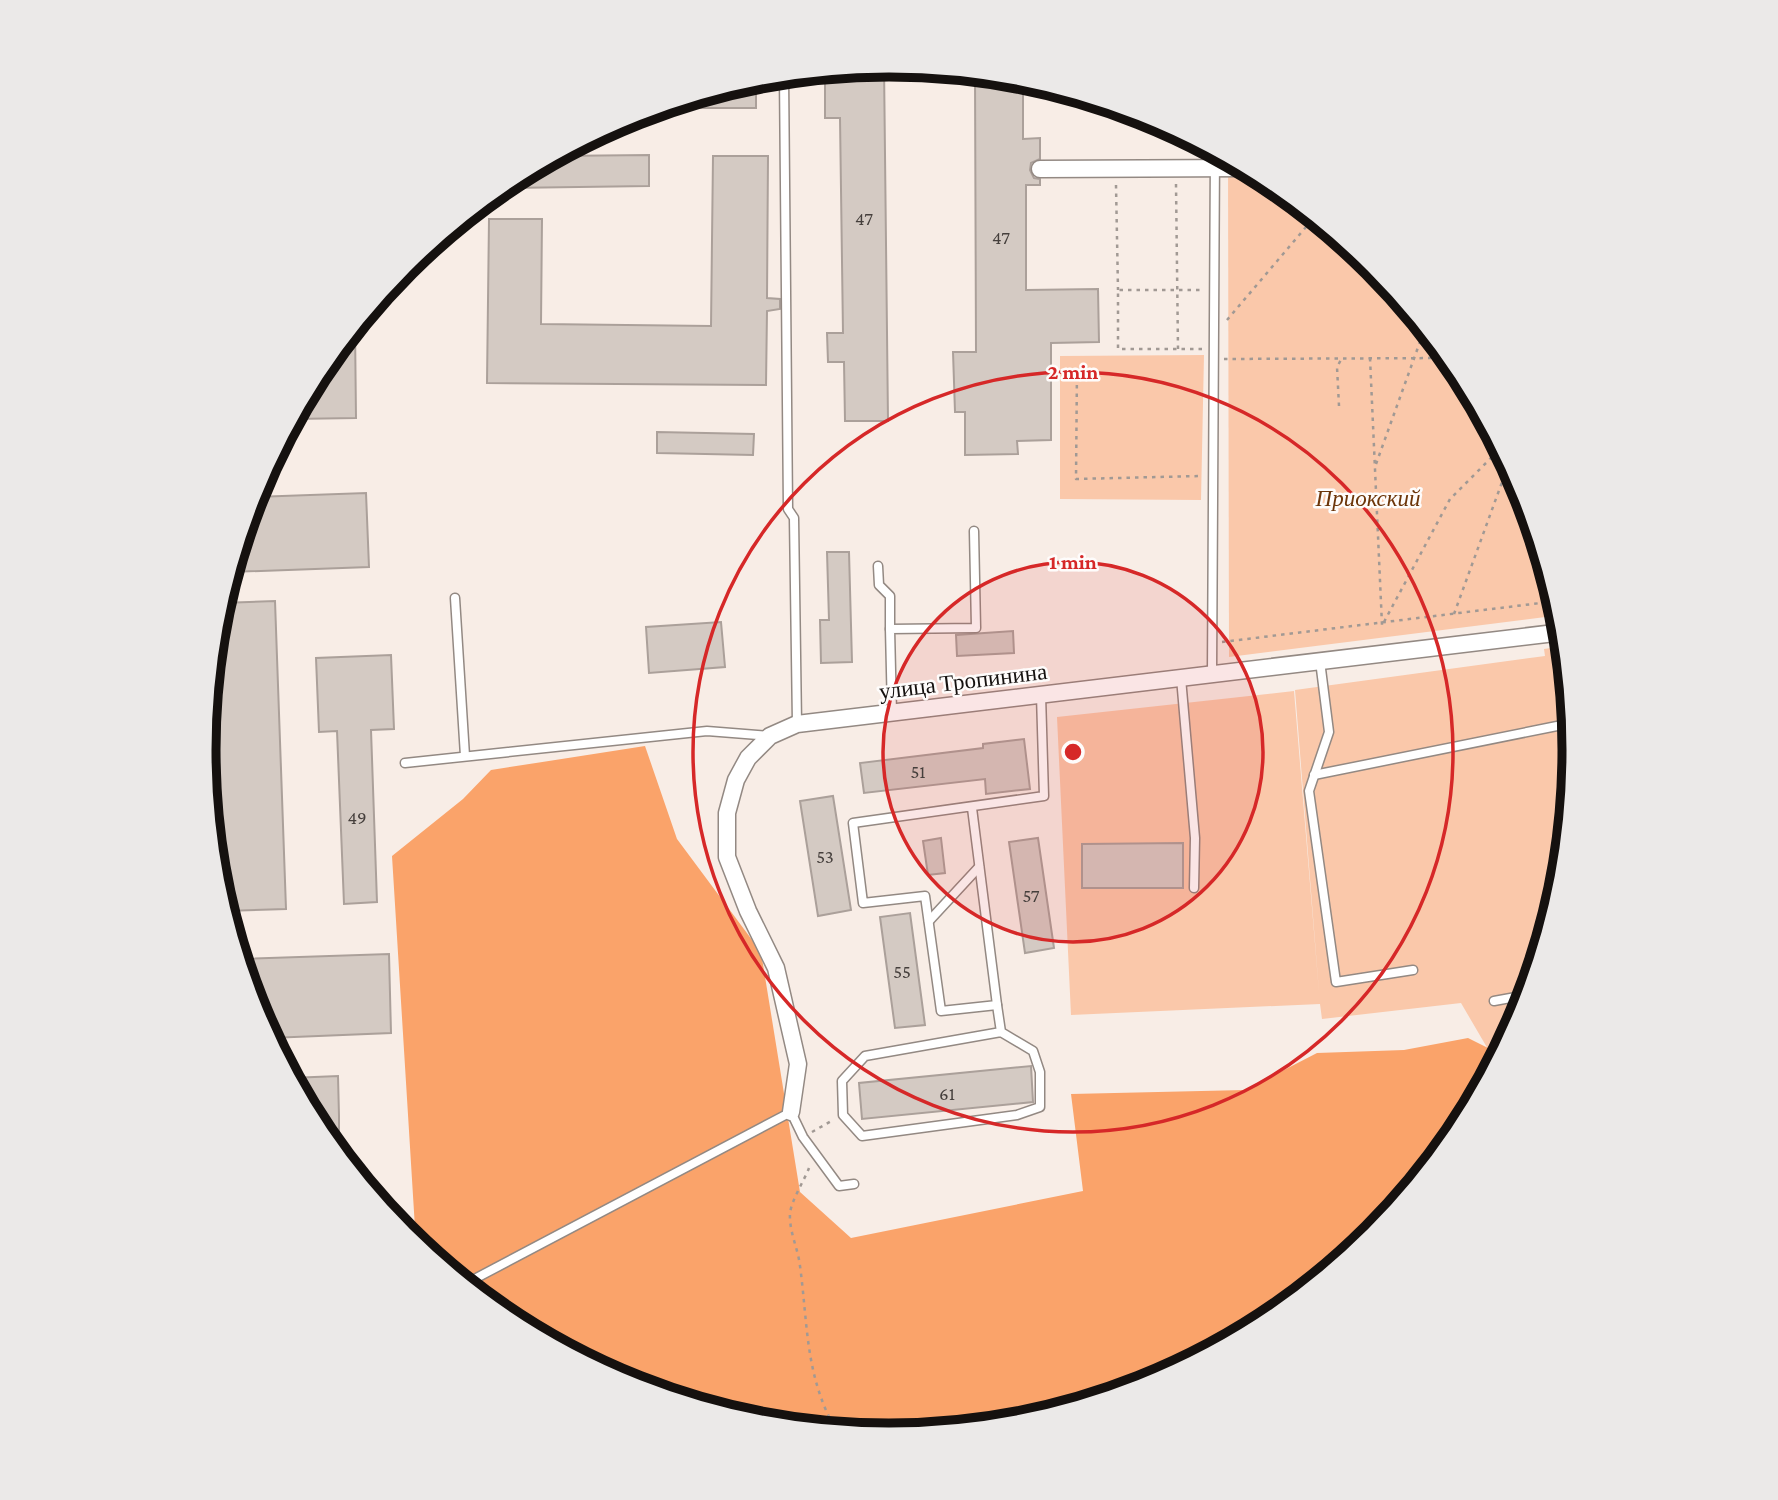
<svg xmlns="http://www.w3.org/2000/svg" width="1778" height="1500" viewBox="0 0 1778 1500" font-family="'Crimson Pro',serif">
<style>
.green{fill:#fac8aa}
.forest{fill:#faa36a}
.building{fill:#d4cac3;stroke:#aba09a;stroke-width:2}
.lines{fill:none;stroke-linecap:round;stroke-linejoin:round}
.lane-casing{stroke:#938983;stroke-width:11}
.street-casing{stroke:#938983;stroke-width:19}
.path{stroke:#a19994;stroke-width:2.5;stroke-dasharray:3.5 5;stroke-linecap:butt}
.lane{stroke:#fff;stroke-width:8}
.street{stroke:#fff;stroke-width:16}
.ring{fill:none;stroke:#d62828;stroke-width:3.5}
.labels{text-anchor:middle;dominant-baseline:central;stroke-width:5;stroke-linejoin:round;paint-order:stroke}
.number-label{font-size:19px;fill:#453f3c}
.park-label{font-size:23px;font-style:italic;fill:#6c3509;stroke:#fefcfb}
.street-label{font-size:23px;fill:#15110f;stroke:#fefcfb}
.rim{fill:none;stroke:#15110f;stroke-width:9}
.centre{fill:#d62828;stroke:#fefcfb;stroke-width:3.5}
.ring-label{font-size:21px;text-anchor:middle;font-weight:bold;fill:#d62828;stroke:#fefcfb;stroke-width:5;stroke-linejoin:round;paint-order:stroke}
</style>
<rect width="100%" height="100%" fill="#f8ede6"/>
<g class="green">
<path d="M1228,158l42,22 104,86 85,104 63,118 39,127 -332,42z"/>
<path d="M1204,355l-3,145 -141,-1v-143z"/>
<path d="M1564,646c3,35 11,72 10,106 -4,105 -25,211 -75,303l-7,1 -31,-53 -139,16 -2,-15 -249,11 -14,-298 237,-26 25,301 -24,-302 250,-34 -1,-7z"/>
</g>
<path class="forest" d="M645,746l32,93 84,113 39,240 51,46 232,-47 -12,-97 174,-4 72,-37 87,-3 64,-12 32,16 -41,77 -86,104 -104,85 -118,63 -129,39 -133,13 -134,-13 -129,-39 -118,-63 -92,-76 -24,-388 71,-57 28,-29z"/>
<g class="building">
<path d="M884,65l4,356h-43l-1,-59h-16l-1,-29h16l-3,-215h-15v-47z"/>
<path d="M975,73l48,5 43,13 -1,3h-42v45l17,-1v21l-9,4 -1,7 4,8 6,1v6h-14v105l72,-1 1,53 -48,1v97l-34,1 1,13 -53,1v-43h-10l-2,-60h23z"/>
<path d="M756,78v30h-89v-3z"/>
<path d="M649,155v31l-150,2 54,-32z"/>
<path d="M713,156h55l-1,142 13,1v10l-13,2 -1,74 -279,-2 2,-164h53l-1,105 170,2z"/>
<path d="M355,326l1,92 -63,1 26,-50z"/>
<path d="M657,432l97,2 -1,21 -96,-2z"/>
<path d="M366,493l3,74 -139,5 23,-75z"/>
<path d="M827,552h22l3,110 -31,1 -1,-43h9z"/>
<path d="M275,601l11,308 -61,2 -10,-274 2,-21 4,-13z"/>
<path d="M721,622l4,45 -76,6 -3,-46z"/>
<path d="M1013,631l1,22 -57,3 -1,-21z"/>
<path d="M391,655l3,74 -23,1 6,172 -33,2 -7,-173 -18,1 -3,-74z"/>
<path d="M1024,739l6,50 -44,5 -1,-15 -121,14 -4,-30 123,-15v-4z"/>
<path d="M833,796l18,114 -33,6 -18,-115z"/>
<path d="M941,838l4,35 -17,2 -5,-34z"/>
<path d="M1038,838l16,110 -29,5 -16,-111z"/>
<path d="M1183,843v45h-101v-44z"/>
<path d="M910,913l15,112 -30,3 -15,-111z"/>
<path d="M389,954l2,79 -121,5 -14,-26 -16,-53z"/>
<path d="M1031,1066l2,36 -171,17 -3,-36z"/>
<path d="M338,1076l1,40v39l-20,-25 -28,-52z"/>
</g>
<g class="lines">
<defs>
<g id="lane">
<path d="M784,75l4,434 6,9 3,206"/>
<path d="M878,566l1,19 11,11v33"/>
<path d="M455,598l10,158"/>
<path d="M1320,661l9,71 -20,59 27,191 77,-12"/>
<path d="M1212,674l3,-523"/>
<path d="M1181,678l14,160 -1,50"/>
<path d="M892,713l-2,-84 86,-1 -2,-97"/>
<path d="M405,763l302,-32 63,5"/>
<path d="M1314,775l258,-52"/>
<path d="M972,808l25,197 -56,6 -16,-115 -62,7 -10,-80 191,-27 -3,-101"/>
<path d="M1559,892l4,-28"/>
<path d="M929,921l50,-54"/>
<path d="M1494,1001l33,-6"/>
<path d="M997,1005l4,27 -136,24 -23,25 1,34 19,21 155,-21 23,-8v-35l-7,-21 -32,-19"/>
<path d="M465,1284l326,-172 12,25 36,49 15,-2"/>
</g>
<g id="street">
<path d="M1040,169l207,-1"/>
<path d="M791,1112l7,-48 -22,-96 -28,-57 -21,-54v-44l9,-33 12,-22 22,-22 27,-12 766,-92"/>
</g>
</defs>
<use href="#lane" class="lane-casing"/>
<use href="#street" class="street-casing"/>
<g class="path">
<path d="M1176,184l2,165"/>
<path d="M1116,185l2,105"/>
<path d="M1227,320l79,-93 13,-6"/>
<path d="M1202,349h-84v-59h85"/>
<path d="M1370,358l12,267"/>
<path d="M1224,359l226,-1"/>
<path d="M1077,368l-1,111 124,-3"/>
<path d="M1339,406l-2,-39 5,-9"/>
<path d="M1376,464l49,-136"/>
<path d="M1454,614l55,-151"/>
<path d="M1384,622l66,-123 51,-51"/>
<path d="M1222,642l335,-41"/>
<path d="M812,1132l21,-12"/>
<path d="M809,1168c-5,13 -17,31 -19,45 -1,19 8,35 10,53 8,59 5,110 36,164"/>
</g>
<use href="#lane" class="lane"/>
<use href="#street" class="street"/>
</g>
<circle cx="1073" cy="752" r="190" fill="#d62828" fill-opacity=".12"/>
<g class="ring">
<circle cx="1073" cy="752" r="190"/>
<circle cx="1073" cy="752" r="380"/>
</g>
<g class="labels">
<g class="number-label">
<text x="864" y="218">47</text>
<text x="1001" y="237">47</text>
<text x="918" y="771">51</text>
<text x="357" y="817">49</text>
<text x="825" y="856">53</text>
<text x="1031" y="895">57</text>
<text x="902" y="971">55</text>
<text x="947" y="1093">61</text>
</g>
<g class="park-label">
<text x="1368" y="498">Приокский</text>
</g>
<g class="street-label">
<text transform="translate(963 681) rotate(-7)">улица Тропинина</text>
</g>
</g>
<path d="M0 0H1778V1500H0ZM216 750a673 673 0 1 1 1346 0a673 673 0 1 1-1346 0Z" fill="#ebe9e8" fill-rule="evenodd"/>
<path class="rim" d="M216 750a673 673 0 1 1 1346 0a673 673 0 1 1-1346 0Z"/>
<circle cx="1073" cy="752" r="10" class="centre"/>
<g class="ring-label">
<text x="1073" y="379">2 min</text>
<text x="1073" y="569">1 min</text>
</g>
</svg>
